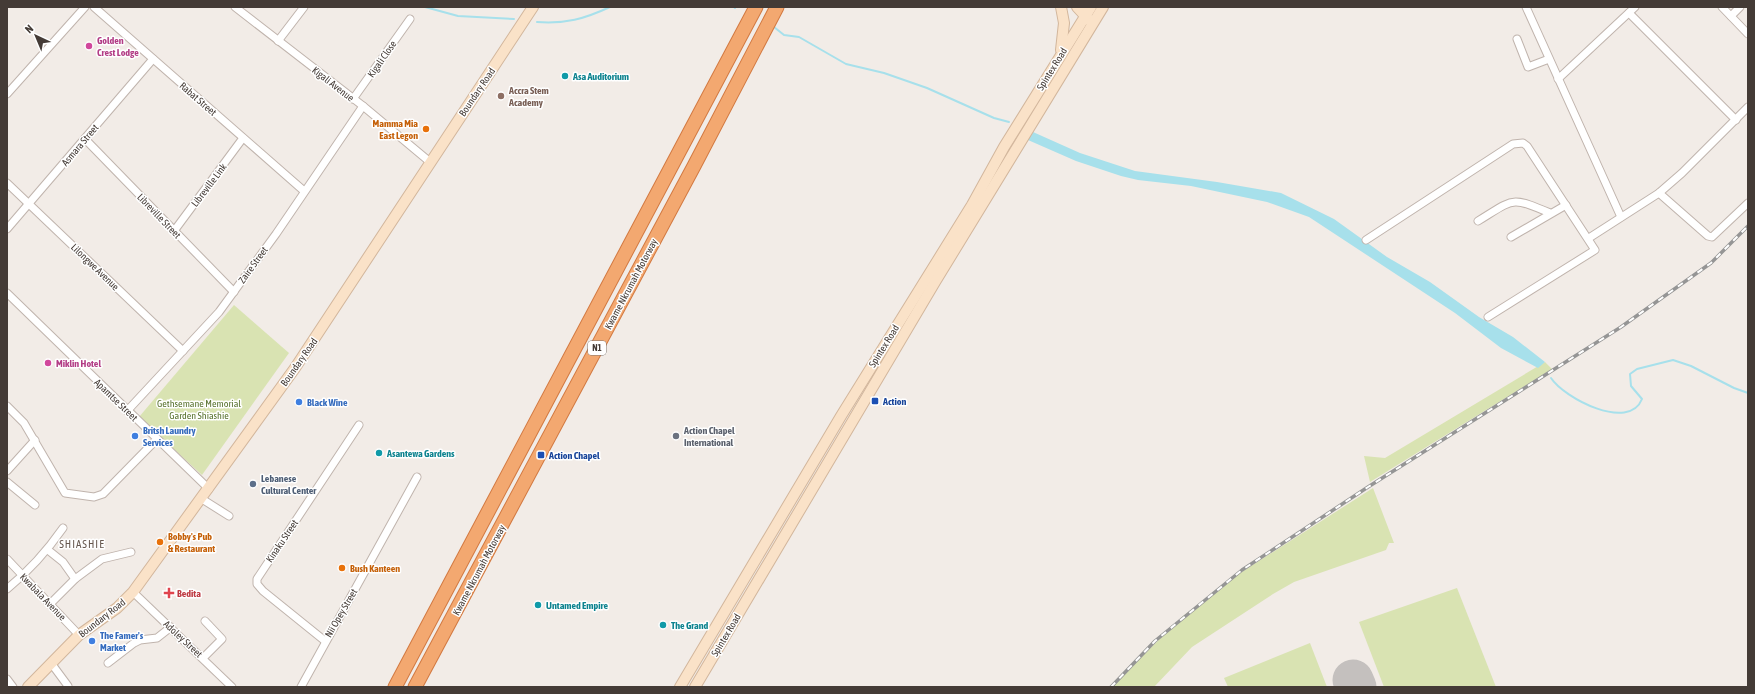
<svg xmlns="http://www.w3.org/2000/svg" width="1755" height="694" viewBox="0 0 1755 694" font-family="'Asap Condensed',sans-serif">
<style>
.green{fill:#d9e3b2}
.water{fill:#a7e0eb}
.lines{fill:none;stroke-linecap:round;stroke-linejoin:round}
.stream{stroke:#a7e0eb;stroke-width:2}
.runway{stroke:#c4c0be;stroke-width:41}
.minor-casing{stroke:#c0b4ad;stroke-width:9}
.secondary-casing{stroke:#d2b69c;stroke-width:12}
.motorway-casing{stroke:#d27941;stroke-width:15}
.minor{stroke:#fff;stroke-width:7}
.secondary{stroke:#fae2c8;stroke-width:10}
.motorway{stroke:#f3a870;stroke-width:13}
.rail-casing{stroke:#959595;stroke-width:3.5}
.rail{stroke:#fff;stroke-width:2;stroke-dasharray:6;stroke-linecap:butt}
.hotel-dot{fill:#d1479c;stroke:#fff;stroke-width:1.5}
.culture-dot{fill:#0f9aa8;stroke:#fff;stroke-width:1.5}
.education-dot{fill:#8d6e63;stroke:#fff;stroke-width:1.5}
.food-dot{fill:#e8710a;stroke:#fff;stroke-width:1.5}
.transit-dot{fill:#1a4fb4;stroke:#fff;stroke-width:1.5}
.shop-dot{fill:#3f7fe0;stroke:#fff;stroke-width:1.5}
.worship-dot{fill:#6b7280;stroke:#fff;stroke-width:1.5}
.service-dot{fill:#5c6f8a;stroke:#fff;stroke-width:1.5}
.health-dot{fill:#e0444e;stroke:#fff;stroke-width:1.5}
.labels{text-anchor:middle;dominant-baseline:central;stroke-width:3;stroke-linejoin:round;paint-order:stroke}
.shield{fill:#fff;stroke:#7c7672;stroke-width:1}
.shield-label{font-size:9px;font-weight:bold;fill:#443b36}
.hotel-label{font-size:10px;font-weight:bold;fill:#b23c85;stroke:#fff;text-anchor:start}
.street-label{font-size:10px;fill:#443b36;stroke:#fff}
.culture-label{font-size:10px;font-weight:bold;fill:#0d838f;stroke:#fff;text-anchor:start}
.education-label{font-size:10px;font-weight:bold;fill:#785e54;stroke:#fff;text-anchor:start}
.food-label{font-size:10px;font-weight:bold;fill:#c56008;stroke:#fff;text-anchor:start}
.transit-label{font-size:10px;font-weight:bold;fill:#164399;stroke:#fff;text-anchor:start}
.shop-label{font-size:10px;font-weight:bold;fill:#366cbe;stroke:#fff;text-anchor:start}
.park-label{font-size:10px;fill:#58722e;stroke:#fff}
.worship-label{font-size:10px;font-weight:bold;fill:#5b616d;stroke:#fff;text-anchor:start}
.service-label{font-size:10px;font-weight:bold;fill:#4e5e75;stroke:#fff;text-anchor:start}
.health-label{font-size:10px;font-weight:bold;fill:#be3a42;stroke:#fff;text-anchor:start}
.neighbourhood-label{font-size:11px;letter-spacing:1px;fill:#66574e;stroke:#fff}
</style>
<rect width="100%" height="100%" fill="#f2ece7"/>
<g class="green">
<path d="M234,305l55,48 -87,122 -63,-58z"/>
<path d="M1545,362l7,7 -182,113 -6,-26 21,2z"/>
<path d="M1373,488l21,55h-5l-3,7 -92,32 -21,12 -81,53 -38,40h-43l72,-71 54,-41z"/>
<path d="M1457,588l39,99h-112l-25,-65z"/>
<path d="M1310,643l17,44h-99l-4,-9z"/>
</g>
<path class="water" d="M1033,132l47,21 55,18 82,11 64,11 53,26 53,38 43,25 49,35 34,20 32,25 -7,6 -37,-20 -46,-35 -146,-96 -42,-15 -76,-16 -53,-6 -17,-4 -45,-15 -48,-21z"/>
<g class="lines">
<g class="stream">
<path d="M425,7l33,9 56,3"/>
<path d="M734,7l1,1"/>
<path d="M537,22c29,2 47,-3 73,-15"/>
<path d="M774,27l10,8 15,2 47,27 38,9 43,15 67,30 15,4"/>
<path d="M1551,378c13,20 78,54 91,21l-11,-13 -1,-12 7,-5 36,-9 18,6 43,22 14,5"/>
</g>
<path class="runway" d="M1353,680l3,7"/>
<defs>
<g id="minor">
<path d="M94,7l210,184"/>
<path d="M235,7l128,99 67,56"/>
<path d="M1526,7l95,210"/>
<path d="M1722,7l26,27"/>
<path d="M1629,13l107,107"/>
<path d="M1731,16l9,-9"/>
<path d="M1517,39l11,28 21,-8"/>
<path d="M278,41l26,-34"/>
<path d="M1558,79l77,-72"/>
<path d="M7,94l78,-87"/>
<path d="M353,99l57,-80"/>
<path d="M85,139l149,153"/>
<path d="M7,183l176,168"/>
<path d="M1659,193l49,43 4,1 36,-34"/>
<path d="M1478,221c36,-22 32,-25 72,-8"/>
<path d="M7,229l146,-170"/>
<path d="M174,231l69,-93"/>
<path d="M1511,237l55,-32"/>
<path d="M1589,238l70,-45 23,-20 66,-66"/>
<path d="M1366,240l147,-96 10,-1 4,3 68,104 -107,67"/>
<path d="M7,293l202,196"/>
<path d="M7,406l17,17 41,70 29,4 9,-3 54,-55"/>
<path d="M127,411l92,-99 57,-78 87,-128"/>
<path d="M7,471l28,-31"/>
<path d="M7,482l28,23"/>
<path d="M202,499l27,17"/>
<path d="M48,550l15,12 12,17"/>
<path d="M7,559l72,76"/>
<path d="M7,589c22,-18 40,-38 56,-61"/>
<path d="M133,592l99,95"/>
<path d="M50,604l25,-25 27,-20 29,-7"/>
<path d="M325,641l-62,-50 -6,-7v-5l102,-154"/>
<path d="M203,658l19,-19 -17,-18"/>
<path d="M51,663l17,23"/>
<path d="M108,663l26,-20 6,-3 17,-2 14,-11"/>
<path d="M7,679l6,8"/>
<path d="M301,687l116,-210"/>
</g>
<g id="secondary">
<path d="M1077,7l12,13"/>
<path d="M1061,50l3,-27 -3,-16"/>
<path d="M28,687l51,-52 38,-27 16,-16 162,-224 238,-361"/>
<path d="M680,687l161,-271 131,-211 32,-58 87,-140"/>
<path d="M695,687l240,-405 168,-275"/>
</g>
<g id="motorway">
<path d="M395,687l361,-680"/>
<path d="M415,687l279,-521 83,-159"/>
</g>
</defs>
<use href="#minor" class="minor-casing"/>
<use href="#secondary" class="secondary-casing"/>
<use href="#motorway" class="motorway-casing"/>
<use href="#minor" class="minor"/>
<use href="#secondary" class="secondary"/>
<use href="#motorway" class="motorway"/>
<defs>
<path id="rail" d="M1111,687l44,-46 87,-71 126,-83 253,-160 90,-64 37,-37"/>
</defs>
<use href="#rail" class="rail-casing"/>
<use href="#rail" class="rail"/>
</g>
<g class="hotel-dot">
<circle cx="89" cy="46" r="4"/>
<circle cx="48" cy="363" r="4"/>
</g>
<g class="culture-dot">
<circle cx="565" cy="76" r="4"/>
<circle cx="379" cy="453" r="4"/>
<circle cx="538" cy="605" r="4"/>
<circle cx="663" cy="625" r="4"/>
</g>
<circle class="education-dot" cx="501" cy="96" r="4"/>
<g class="food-dot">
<circle cx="426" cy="129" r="4"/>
<circle cx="160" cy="542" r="4"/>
<circle cx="342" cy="568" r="4"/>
</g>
<g class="transit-dot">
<rect x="871" y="397" width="8" height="8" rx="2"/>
<rect x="537" y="451" width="8" height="8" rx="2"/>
</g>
<g class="shop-dot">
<circle cx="299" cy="402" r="4"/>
<circle cx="135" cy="436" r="4"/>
<circle cx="92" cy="641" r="4"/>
</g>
<circle class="worship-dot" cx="676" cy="436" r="4"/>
<circle class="service-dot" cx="253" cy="484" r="4"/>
<path class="health-dot" d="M167 587h4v4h4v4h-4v4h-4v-4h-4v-4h4z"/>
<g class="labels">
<rect class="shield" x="588" y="341" width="18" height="14" rx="3"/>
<g class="shield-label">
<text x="597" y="348">N1</text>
</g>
<g class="hotel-label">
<text x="97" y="40">Golden<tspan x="97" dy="12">Crest Lodge</tspan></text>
<text x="56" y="363">Miklin Hotel</text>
</g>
<g class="street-label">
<text transform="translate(382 59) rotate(-55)">Kigali Close</text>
<text transform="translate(1052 69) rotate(-58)">Spintex Road</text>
<text transform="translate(333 84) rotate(38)">Kigali Avenue</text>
<text transform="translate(477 92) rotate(-56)">Boundary Road</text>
<text transform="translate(198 99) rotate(41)">Rabat Street</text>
<text transform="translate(80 145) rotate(-50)">Asmara Street</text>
<text transform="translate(209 185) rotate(-53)">Libreville Link</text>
<text transform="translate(159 216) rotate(46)">Libreville Street</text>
<text transform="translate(253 265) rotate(-54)">Zaire Street</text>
<text transform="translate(95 267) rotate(44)">Lilongwe Avenue</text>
<text transform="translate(631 284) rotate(-62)">Kwame Nkrumah Motorway</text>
<text transform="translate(884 346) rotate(-58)">Spintex Road</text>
<text transform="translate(299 362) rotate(-55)">Boundary Road</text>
<text transform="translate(116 400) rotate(44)">Apamtse Street</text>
<text transform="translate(282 541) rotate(-56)">Kinaku Street</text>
<text transform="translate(479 570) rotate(-62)">Kwame Nkrumah Motorway</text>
<text transform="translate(43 597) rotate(46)">Kwabala Avenue</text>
<text transform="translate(341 613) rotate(-60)">Nii Opey Street</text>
<text transform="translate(102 618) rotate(-38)">Boundary Road</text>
<text transform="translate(726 635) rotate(-59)">Spintex Road</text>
<text transform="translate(183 639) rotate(43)">Adoley Street</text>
</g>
<g class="culture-label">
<text x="573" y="76">Asa Auditorium</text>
<text x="387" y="453">Asantewa Gardens</text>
<text x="546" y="605">Untamed Empire</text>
<text x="671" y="625">The Grand</text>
</g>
<g class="education-label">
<text x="509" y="90">Accra Stem<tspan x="509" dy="12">Academy</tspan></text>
</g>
<g class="food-label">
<text x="418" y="123" text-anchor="end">Mamma Mia<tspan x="418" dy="12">East Legon</tspan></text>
<text x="168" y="536">Bobby's Pub<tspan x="168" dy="12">&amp; Restaurant</tspan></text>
<text x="350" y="568">Bush Kanteen</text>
</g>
<g class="transit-label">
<text x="883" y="401">Action</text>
<text x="549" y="455">Action Chapel</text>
</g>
<g class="shop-label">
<text x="307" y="402">Black Wine</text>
<text x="143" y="430">Britsh Laundry<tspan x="143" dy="12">Services</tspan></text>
<text x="100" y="635">The Famer's<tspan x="100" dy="12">Market</tspan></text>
</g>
<g class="park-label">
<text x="199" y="403">Gethsemane Memorial<tspan x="199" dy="12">Garden Shiashie</tspan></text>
</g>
<g class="worship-label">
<text x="684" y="430">Action Chapel<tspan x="684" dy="12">International</tspan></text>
</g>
<g class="service-label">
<text x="261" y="478">Lebanese<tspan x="261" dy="12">Cultural Center</tspan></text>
</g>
<g class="health-label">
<text x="177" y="593">Bedita</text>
</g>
<g class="neighbourhood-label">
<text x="82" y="544">SHIASHIE</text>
</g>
</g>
<rect width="1755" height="694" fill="none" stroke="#443b36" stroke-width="16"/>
<g transform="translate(36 36) rotate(316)" stroke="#ffffff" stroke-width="3" paint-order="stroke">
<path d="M0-3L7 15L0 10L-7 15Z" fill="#443b36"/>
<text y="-6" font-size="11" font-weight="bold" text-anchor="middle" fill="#443b36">N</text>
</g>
</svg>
